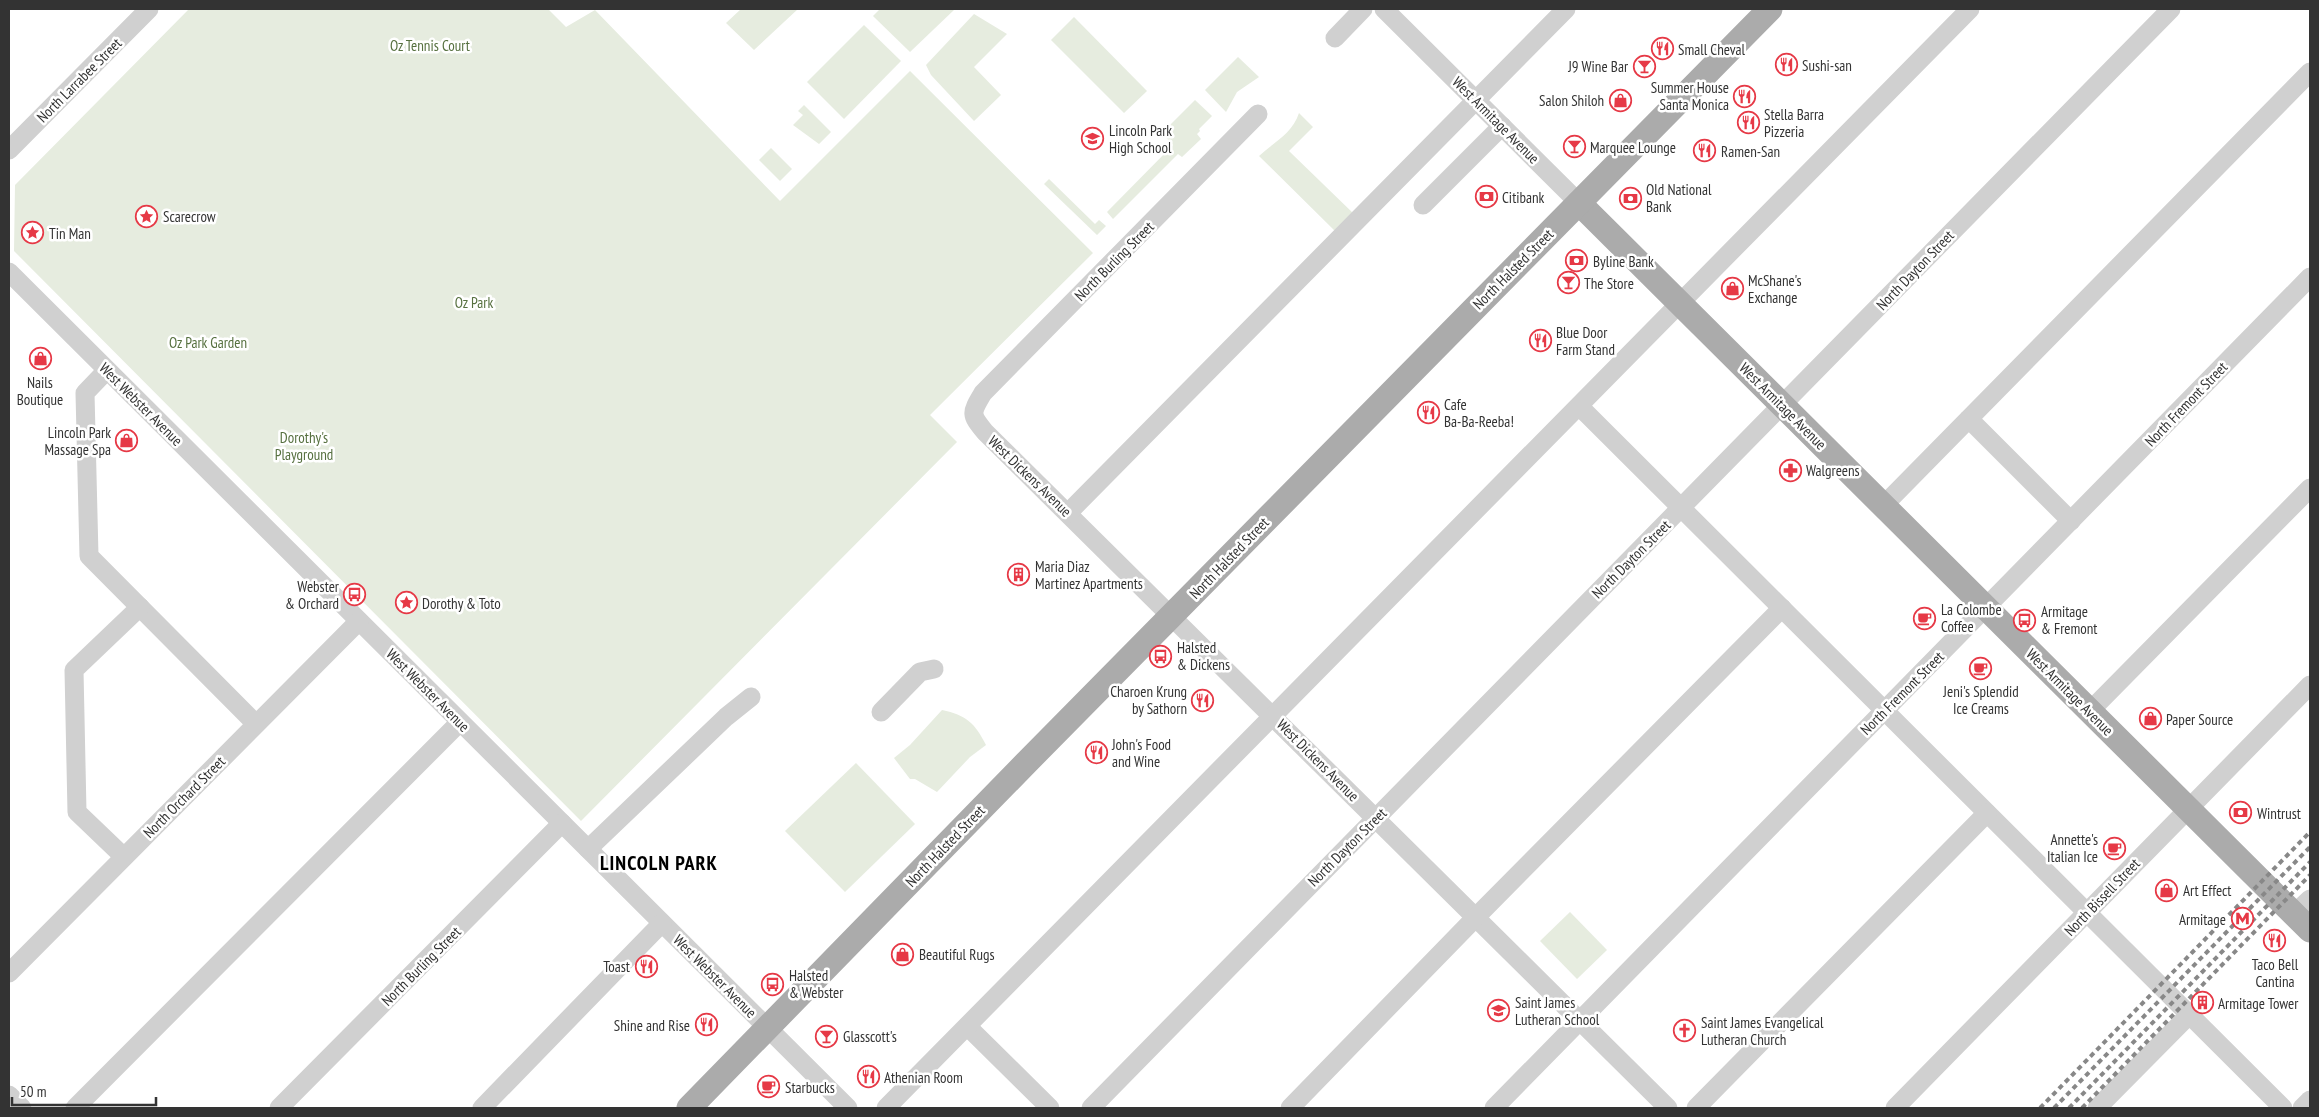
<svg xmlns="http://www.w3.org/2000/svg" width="2319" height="1117" viewBox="0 0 2319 1117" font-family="'PT Sans Narrow',sans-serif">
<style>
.green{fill:#e6ecdf}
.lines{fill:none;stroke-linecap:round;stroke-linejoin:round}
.minor{stroke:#d0d0d0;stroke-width:19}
.major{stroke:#ababab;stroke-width:25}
.rail{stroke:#888;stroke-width:4;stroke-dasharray:5 4;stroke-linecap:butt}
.labels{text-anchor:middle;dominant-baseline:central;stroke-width:5;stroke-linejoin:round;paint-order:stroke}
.park-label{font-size:15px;fill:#56703f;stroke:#fff}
.poi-label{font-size:15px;fill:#333;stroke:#fff;text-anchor:start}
.street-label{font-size:15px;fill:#333;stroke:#fff}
.district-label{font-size:20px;font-weight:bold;letter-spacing:1px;fill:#000;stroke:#fff}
</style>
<rect width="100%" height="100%" fill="#fff"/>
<g class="green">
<path d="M189,9h359l18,18 29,-17 185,191 130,-130 183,182 -163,162 27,27 -376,379 -567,-570 1,-66z"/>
<path d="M741,9h57l-44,41 -28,-27z"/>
<path d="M880,9h75l-45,43 -37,-36z"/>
<path d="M974,14l33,20 -33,33 27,28 -27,26 -43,-46 -5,-10z"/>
<path d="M1074,17l73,74 -23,22 -73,-73z"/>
<path d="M864,25l37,36 -57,58 -37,-37z"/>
<path d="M1238,57l21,20 -22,15 -11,20 -21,-22z"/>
<path d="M1195,100l17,16 -13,13 1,2 -3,3 4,5 -19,18 -4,-3 -65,65 -6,-7 66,-67 -11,-12z"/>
<path d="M804,105l27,27 -12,12 -26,-19 10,-10 -5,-4z"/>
<path d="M1299,113l14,14 -24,24 66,64 -18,18 -78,-77c15,-14 33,-22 40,-43z"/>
<path d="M771,148l21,21 -12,12 -21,-21z"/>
<path d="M1049,179l46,45 4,-4 7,6 -9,9 -53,-51z"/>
<path d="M942,710c24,5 33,13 44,35l-16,12 -33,35 -22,-13h-5l-16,-21 16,-13z"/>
<path d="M856,763l59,61 -70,68 -60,-61z"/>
<path d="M1570,912l37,38 -30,29 -37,-38z"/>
</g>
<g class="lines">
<g class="minor">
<path d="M1384,9l195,194"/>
<path d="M1335,38l28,-29"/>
<path d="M1258,114l-275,279c-12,20 -13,21 2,39l683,676"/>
<path d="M9,150l140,-141"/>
<path d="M1423,205l79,-79"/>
<path d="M9,272l839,836"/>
<path d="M107,370l-22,23 4,163 167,168"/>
<path d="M1580,407l703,701"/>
<path d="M1969,419l102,102"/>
<path d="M1883,506l427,-434"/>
<path d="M1068,513l498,-504"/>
<path d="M2090,711l220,-223"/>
<path d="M881,712l39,-40 14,-3"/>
<path d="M588,849l138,-132 25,-20"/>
<path d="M124,857l-47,-45 -3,-142 66,-63"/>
<path d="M2294,914l16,-15"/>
<path d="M9,973l350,-352"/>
<path d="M968,1027l82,81"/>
<path d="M9,1095l13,13"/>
<path d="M75,1108l385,-386"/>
<path d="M279,1108l283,-285"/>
<path d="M482,1108l180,-185"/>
<path d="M886,1108l1084,-1099"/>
<path d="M1091,1108l1080,-1099"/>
<path d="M1290,1108l186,-191 306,-309"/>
<path d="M1494,1108l816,-831"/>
<path d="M1696,1108l291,-295"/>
<path d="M1895,1108l415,-423"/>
<path d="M2097,1108l93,-94"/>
<path d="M2302,1108l8,-8"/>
</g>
<g class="major">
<path d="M1579,203l731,727"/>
<path d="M689,1108l338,-346 743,-753"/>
</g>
<g class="rail">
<path d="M2040,1108l270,-276"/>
<path d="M2054,1108l256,-261"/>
<path d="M2069,1108l241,-246"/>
<path d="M2082,1108l228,-233"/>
</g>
</g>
<defs>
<symbol id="restaurant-ring" viewBox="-11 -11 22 22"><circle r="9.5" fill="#fff" stroke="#e63946" stroke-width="1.5"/><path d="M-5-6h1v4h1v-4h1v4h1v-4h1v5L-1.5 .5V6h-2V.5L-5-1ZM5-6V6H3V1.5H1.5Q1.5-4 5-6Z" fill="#e63946"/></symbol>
<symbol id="bar-ring" viewBox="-11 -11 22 22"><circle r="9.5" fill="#fff" stroke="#e63946" stroke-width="1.5"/><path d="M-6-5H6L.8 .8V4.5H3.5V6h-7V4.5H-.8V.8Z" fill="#e63946"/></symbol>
<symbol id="shop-ring" viewBox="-11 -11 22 22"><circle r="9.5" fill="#fff" stroke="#e63946" stroke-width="1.5"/><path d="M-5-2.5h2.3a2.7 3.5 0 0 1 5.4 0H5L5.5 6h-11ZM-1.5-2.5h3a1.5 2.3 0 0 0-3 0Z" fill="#e63946"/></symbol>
<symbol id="school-ring" viewBox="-11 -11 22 22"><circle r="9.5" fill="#fff" stroke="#e63946" stroke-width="1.5"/><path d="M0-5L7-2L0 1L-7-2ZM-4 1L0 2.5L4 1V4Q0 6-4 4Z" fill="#e63946"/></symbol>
<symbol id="bank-ring" viewBox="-11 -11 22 22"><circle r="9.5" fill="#fff" stroke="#e63946" stroke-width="1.5"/><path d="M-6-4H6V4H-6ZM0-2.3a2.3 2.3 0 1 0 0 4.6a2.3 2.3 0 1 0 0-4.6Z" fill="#e63946"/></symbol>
<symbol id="sight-ring" viewBox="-11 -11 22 22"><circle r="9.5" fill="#fff" stroke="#e63946" stroke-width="1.5"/><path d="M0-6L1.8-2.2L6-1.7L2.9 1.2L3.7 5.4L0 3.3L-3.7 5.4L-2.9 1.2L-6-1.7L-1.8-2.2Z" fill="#e63946"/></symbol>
<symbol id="pharmacy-ring" viewBox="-11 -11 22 22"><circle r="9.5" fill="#fff" stroke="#e63946" stroke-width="1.5"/><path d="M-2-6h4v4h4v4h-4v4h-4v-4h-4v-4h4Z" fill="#e63946"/></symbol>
<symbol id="building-ring" viewBox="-11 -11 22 22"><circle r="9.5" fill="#fff" stroke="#e63946" stroke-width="1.5"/><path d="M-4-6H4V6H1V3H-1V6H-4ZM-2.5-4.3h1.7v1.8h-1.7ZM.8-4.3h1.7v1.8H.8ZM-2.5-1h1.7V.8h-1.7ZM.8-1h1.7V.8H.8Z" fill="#e63946"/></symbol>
<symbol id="bus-ring" viewBox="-11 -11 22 22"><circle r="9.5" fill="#fff" stroke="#e63946" stroke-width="1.5"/><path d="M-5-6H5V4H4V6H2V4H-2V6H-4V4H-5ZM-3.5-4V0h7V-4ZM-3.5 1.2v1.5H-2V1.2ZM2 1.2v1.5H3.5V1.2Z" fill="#e63946"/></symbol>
<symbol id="cafe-ring" viewBox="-11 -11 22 22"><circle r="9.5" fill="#fff" stroke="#e63946" stroke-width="1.5"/><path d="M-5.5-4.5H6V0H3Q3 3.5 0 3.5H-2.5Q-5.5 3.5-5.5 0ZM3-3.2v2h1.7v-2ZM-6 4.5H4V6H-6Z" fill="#e63946"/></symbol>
<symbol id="metro-ring" viewBox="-11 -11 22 22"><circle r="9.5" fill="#fff" stroke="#e63946" stroke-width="1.5"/><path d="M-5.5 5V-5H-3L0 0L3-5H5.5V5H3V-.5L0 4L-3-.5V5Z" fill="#e63946"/></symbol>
<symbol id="church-ring" viewBox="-11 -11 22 22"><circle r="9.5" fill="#fff" stroke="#e63946" stroke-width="1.5"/><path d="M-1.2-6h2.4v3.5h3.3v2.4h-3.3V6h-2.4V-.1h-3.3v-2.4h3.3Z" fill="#e63946"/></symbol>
</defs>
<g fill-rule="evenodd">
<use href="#restaurant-ring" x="1650" y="36" width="25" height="25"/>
<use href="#restaurant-ring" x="1774" y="52" width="25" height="25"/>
<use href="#bar-ring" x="1632" y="54" width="25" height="25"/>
<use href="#restaurant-ring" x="1732" y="84" width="25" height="25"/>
<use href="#shop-ring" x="1608" y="88" width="25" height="25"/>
<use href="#restaurant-ring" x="1736" y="110" width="25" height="25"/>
<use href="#school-ring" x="1080" y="126" width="25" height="25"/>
<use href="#bar-ring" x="1562" y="134" width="25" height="25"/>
<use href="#restaurant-ring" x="1692" y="138" width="25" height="25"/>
<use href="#bank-ring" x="1474" y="184" width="25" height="25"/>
<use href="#bank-ring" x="1618" y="186" width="25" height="25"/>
<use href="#sight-ring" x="134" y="204" width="25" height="25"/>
<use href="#sight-ring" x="20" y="220" width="25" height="25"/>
<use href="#bank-ring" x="1564" y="248" width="25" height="25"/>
<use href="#bar-ring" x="1556" y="270" width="25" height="25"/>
<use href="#shop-ring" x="1720" y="276" width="25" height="25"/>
<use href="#restaurant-ring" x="1528" y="328" width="25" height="25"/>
<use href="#shop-ring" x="28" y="346" width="25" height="25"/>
<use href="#restaurant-ring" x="1416" y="400" width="25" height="25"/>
<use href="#shop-ring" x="114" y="428" width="25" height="25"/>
<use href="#pharmacy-ring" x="1778" y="458" width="25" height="25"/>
<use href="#building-ring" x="1006" y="562" width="25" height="25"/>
<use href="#bus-ring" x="342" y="582" width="25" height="25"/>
<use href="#sight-ring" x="394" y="590" width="25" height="25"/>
<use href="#cafe-ring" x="1912" y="606" width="25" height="25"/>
<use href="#bus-ring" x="2012" y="608" width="25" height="25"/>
<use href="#bus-ring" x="1148" y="644" width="25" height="25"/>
<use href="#cafe-ring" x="1968" y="656" width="25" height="25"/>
<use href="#restaurant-ring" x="1190" y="688" width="25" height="25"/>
<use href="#shop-ring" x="2138" y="706" width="25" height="25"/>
<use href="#restaurant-ring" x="1084" y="740" width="25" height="25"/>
<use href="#bank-ring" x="2228" y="800" width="25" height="25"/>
<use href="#cafe-ring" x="2102" y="836" width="25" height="25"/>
<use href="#shop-ring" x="2154" y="878" width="25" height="25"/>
<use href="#metro-ring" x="2230" y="906" width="25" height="25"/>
<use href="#restaurant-ring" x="2262" y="928" width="25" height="25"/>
<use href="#shop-ring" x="890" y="942" width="25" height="25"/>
<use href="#restaurant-ring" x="634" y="954" width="25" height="25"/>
<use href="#bus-ring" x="760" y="972" width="25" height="25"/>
<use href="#building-ring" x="2190" y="990" width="25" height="25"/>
<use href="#school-ring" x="1486" y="998" width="25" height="25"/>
<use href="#restaurant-ring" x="694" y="1012" width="25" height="25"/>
<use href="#church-ring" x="1672" y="1018" width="25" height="25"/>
<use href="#bar-ring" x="814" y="1024" width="25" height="25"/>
<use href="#restaurant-ring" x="856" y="1064" width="25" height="25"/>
<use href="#cafe-ring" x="756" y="1074" width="25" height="25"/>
</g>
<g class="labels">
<g class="park-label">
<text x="430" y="45">Oz Tennis Court</text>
<text x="474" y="302">Oz Park</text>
<text x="208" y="342">Oz Park Garden</text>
<text x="304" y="437">Dorothy's<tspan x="304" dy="17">Playground</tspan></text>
</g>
<g class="poi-label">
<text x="1678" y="49">Small Cheval</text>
<text x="1802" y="65">Sushi-san</text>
<text x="1628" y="66" text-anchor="end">J9 Wine Bar</text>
<text x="1729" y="87" text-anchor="end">Summer House<tspan x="1729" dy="17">Santa Monica</tspan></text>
<text x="1604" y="100" text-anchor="end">Salon Shiloh</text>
<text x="1764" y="114">Stella Barra<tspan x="1764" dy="17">Pizzeria</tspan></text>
<text x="1109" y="130">Lincoln Park<tspan x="1109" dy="17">High School</tspan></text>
<text x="1590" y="147">Marquee Lounge</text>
<text x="1721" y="151">Ramen-San</text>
<text x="1646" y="189">Old National<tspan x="1646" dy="17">Bank</tspan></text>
<text x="1502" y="197">Citibank</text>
<text x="163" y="216">Scarecrow</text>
<text x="49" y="233">Tin Man</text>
<text x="1593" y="261">Byline Bank</text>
<text x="1748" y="280">McShane's<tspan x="1748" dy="17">Exchange</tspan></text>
<text x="1584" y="283">The Store</text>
<text x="1556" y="332">Blue Door<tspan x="1556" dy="17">Farm Stand</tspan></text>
<text x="40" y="382" text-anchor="middle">Nails<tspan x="40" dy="17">Boutique</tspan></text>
<text x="1444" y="404">Cafe<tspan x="1444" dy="17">Ba-Ba-Reeba!</tspan></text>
<text x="111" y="432" text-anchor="end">Lincoln Park<tspan x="111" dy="17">Massage Spa</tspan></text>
<text x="1806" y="470">Walgreens</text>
<text x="1035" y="566">Maria Diaz<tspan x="1035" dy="17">Martinez Apartments</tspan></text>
<text x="339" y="586" text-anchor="end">Webster<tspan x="339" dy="17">&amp; Orchard</tspan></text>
<text x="422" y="603">Dorothy &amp; Toto</text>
<text x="1941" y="609">La Colombe<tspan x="1941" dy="17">Coffee</tspan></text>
<text x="2041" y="611">Armitage<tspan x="2041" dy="17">&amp; Fremont</tspan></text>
<text x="1177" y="647">Halsted<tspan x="1177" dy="17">&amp; Dickens</tspan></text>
<text x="1187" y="691" text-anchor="end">Charoen Krung<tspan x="1187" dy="17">by Sathorn</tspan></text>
<text x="1981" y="691" text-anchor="middle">Jeni's Splendid<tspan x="1981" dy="17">Ice Creams</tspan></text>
<text x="2166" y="719">Paper Source</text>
<text x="1112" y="744">John's Food<tspan x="1112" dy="17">and Wine</tspan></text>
<text x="2257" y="813">Wintrust</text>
<text x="2098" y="839" text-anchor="end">Annette's<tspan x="2098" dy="17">Italian Ice</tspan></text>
<text x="2183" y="890">Art Effect</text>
<text x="2226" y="919" text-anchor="end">Armitage</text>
<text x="919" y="954">Beautiful Rugs</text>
<text x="2275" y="964" text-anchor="middle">Taco Bell<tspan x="2275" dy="17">Cantina</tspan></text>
<text x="630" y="966" text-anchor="end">Toast</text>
<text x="789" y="975">Halsted<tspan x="789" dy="17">&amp; Webster</tspan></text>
<text x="1515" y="1002">Saint James<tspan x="1515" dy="17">Lutheran School</tspan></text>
<text x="2218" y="1003">Armitage Tower</text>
<text x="1701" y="1022">Saint James Evangelical<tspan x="1701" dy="17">Lutheran Church</tspan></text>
<text x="690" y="1025" text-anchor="end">Shine and Rise</text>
<text x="843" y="1036">Glasscott's</text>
<text x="884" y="1077">Athenian Room</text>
<text x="785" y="1087">Starbucks</text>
</g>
<g class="street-label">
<text transform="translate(79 80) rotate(-45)">North Larrabee Street</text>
<text transform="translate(1496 120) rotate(45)">West Armitage Avenue</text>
<text transform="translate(1114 261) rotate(-45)">North Burling Street</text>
<text transform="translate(1513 269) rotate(-45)">North Halsted Street</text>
<text transform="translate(1915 270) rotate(-46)">North Dayton Street</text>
<text transform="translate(141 404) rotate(45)">West Webster Avenue</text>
<text transform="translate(2186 404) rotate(-46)">North Fremont Street</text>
<text transform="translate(1783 406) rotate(45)">West Armitage Avenue</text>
<text transform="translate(1030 476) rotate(44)">West Dickens Avenue</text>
<text transform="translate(1229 558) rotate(-46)">North Halsted Street</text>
<text transform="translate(1631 559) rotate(-45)">North Dayton Street</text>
<text transform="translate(428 690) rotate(45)">West Webster Avenue</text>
<text transform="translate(2070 692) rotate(45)">West Armitage Avenue</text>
<text transform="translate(1902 693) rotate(-45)">North Fremont Street</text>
<text transform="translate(1318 760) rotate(45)">West Dickens Avenue</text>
<text transform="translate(184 797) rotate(-45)">North Orchard Street</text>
<text transform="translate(945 846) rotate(-46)">North Halsted Street</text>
<text transform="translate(1347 847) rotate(-45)">North Dayton Street</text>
<text transform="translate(2102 897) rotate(-46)">North Bissell Street</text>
<text transform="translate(421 966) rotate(-45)">North Burling Street</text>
<text transform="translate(715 976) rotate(45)">West Webster Avenue</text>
</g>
<g class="district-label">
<text x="659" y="863">LINCOLN PARK</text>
</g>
</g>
<rect width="2319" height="1117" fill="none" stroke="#333333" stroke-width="20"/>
<path d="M12 1097v8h144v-8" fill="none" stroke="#333333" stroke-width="2.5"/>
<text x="20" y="1097" font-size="15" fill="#333333" stroke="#ffffff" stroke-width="4" paint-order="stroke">50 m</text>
</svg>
